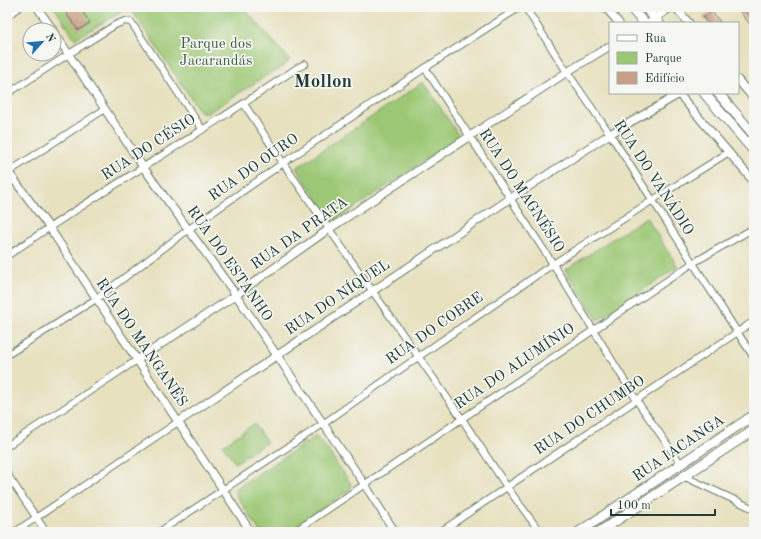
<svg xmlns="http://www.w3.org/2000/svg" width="761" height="539" viewBox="0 0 761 539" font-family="'Old Standard TT',serif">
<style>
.green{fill:#9cc875;stroke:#5e8254}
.building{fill:#c89e84}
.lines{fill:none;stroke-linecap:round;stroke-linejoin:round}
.minor-casing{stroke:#657665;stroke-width:8}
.tertiary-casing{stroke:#657665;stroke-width:9}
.primary-casing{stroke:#657665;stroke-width:11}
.minor{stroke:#fff;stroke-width:6}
.tertiary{stroke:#fff;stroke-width:7}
.primary{stroke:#fff;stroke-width:9}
.labels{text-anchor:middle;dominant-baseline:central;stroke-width:3.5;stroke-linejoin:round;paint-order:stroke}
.park-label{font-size:15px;fill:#3e6044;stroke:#f6f6f2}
.street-label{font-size:15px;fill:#1f3d34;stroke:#f6f6f2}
.district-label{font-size:19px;font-weight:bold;fill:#1f3d34;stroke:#f6f6f2}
</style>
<rect width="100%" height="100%" fill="#f6f6f2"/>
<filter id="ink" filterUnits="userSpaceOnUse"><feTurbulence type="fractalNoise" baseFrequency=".025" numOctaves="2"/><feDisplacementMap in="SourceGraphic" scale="8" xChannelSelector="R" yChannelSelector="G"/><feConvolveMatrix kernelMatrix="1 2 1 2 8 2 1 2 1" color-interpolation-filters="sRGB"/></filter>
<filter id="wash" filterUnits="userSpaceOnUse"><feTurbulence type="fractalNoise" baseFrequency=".012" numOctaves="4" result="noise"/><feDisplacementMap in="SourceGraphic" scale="16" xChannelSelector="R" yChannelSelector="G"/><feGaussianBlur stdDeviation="0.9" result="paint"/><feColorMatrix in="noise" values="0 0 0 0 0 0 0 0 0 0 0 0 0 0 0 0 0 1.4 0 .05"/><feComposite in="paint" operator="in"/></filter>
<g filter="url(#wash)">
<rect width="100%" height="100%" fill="#e7e1bf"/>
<g class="green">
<path d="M54,7h189l46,52v2l-13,11 -1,-2 -67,43h-7l-69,-102h-9l-48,28z"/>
<path d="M423,82l37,55 -127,85 -37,-54z"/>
<path d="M646,217l32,50 -80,53 -33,-50z"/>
<path d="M254,424l13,18 -32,21 -12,-18z"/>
<path d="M315,437h3l3,3 30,44v5l-64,43h-27l-25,-39 1,-5z"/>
</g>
<g id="blocks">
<g class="building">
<path d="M76,7h3l11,16 -12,7 -12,-17z"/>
<path d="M736,7h13l5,6v16z"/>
<path d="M711,11l10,12h-13l-5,-5z"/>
</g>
</g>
</g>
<g filter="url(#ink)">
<use href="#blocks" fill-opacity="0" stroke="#657665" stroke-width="1"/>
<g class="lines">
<defs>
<g id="minor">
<path d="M525,7l42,65 43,62 144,224"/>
<path d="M7,16l13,-9"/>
<path d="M425,68l128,196 84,137 44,63"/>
<path d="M7,94l62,-40 46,-29 10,-4 6,1 71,107"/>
<path d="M244,104l39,59 179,256 45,68 33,45"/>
<path d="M7,173l98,-64"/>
<path d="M7,256c95,-66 195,-123 290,-188l8,-4"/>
<path d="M7,355l89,-56 93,-70 94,-66 142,-95 95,-61"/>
<path d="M7,446l130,-86"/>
<path d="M7,474l39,58"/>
<path d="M683,476l71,33"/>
<path d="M15,532l163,-110"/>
<path d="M159,532l164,-108 95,-67 135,-93 100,-64 76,-48"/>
<path d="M294,532l399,-269 61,-35"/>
<path d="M440,532l314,-211"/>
</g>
<g id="tertiary">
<path d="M37,7l16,23"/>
<path d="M605,7l14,16"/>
<path d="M675,7l14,16"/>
<path d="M649,23l22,-16"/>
<path d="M54,32l89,135 93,128 129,190 30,47"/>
<path d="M738,80l16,19"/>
<path d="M678,93l76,89"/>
<path d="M7,170l42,57 202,305"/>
<path d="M137,360l99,-65 93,-66 238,-157 43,-26"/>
<path d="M178,422l333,-224 99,-64 71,-41"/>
</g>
<g id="primary">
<path d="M630,7l14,16"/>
<path d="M645,7l14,16"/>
<path d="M704,93l50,58"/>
<path d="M718,93l36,42"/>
<path d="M579,532l175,-117"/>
<path d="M599,532l155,-102"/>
</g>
</defs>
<use href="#minor" class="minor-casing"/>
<use href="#tertiary" class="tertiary-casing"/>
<use href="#primary" class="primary-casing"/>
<use href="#minor" class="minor"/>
<use href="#tertiary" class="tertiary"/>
<use href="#primary" class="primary"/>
</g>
</g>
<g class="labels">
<g class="park-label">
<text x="216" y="44">Parque dos<tspan x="216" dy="17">Jacarandás</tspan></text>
</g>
<g class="street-label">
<text transform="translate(149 148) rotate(-33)">RUA DO CÉSIO</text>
<text transform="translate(254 168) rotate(-35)">RUA DO OURO</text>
<text transform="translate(653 178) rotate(57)">RUA DO VANÁDIO</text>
<text transform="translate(521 191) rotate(57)">RUA DO MAGNÉSIO</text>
<text transform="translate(300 234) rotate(-35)">RUA DA PRATA</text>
<text transform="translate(229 264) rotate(55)">RUA DO ESTANHO</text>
<text transform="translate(338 298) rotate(-34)">RUA DO NÍQUEL</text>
<text transform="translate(435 329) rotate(-35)">RUA DO COBRE</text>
<text transform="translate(141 343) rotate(56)">RUA DO MANGANÊS</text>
<text transform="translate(515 367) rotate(-34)">RUA DO ALUMÍNIO</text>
<text transform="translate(590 416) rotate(-34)">RUA DO CHUMBO</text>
<text transform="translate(679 449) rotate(-34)">RUA IACANGA</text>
</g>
<g class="district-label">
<text x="323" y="82">Mollon</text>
</g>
</g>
<rect width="761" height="539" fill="none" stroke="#f6f6f2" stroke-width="24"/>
<rect x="609" y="22" width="130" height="72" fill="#f6f6f2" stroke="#a0aca6"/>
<rect x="617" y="35" width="20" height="6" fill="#ffffff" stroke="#a0aca6"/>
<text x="645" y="42" font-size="12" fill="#1f3d34">Rua</text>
<rect x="617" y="52" width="20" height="12" fill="#9cc875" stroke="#a0aca6"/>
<text x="645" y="62" font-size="12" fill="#1f3d34">Parque</text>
<rect x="617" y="72" width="20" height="12" fill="#c89e84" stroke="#a0aca6"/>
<text x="645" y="82" font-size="12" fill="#1f3d34">Edifício</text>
<g transform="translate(42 42) rotate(63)"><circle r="19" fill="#f6f6f2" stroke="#a0aca6"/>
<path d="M0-3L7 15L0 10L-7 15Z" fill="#1f6fb2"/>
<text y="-6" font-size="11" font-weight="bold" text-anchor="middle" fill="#1f3d34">N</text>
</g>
<path d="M611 509v6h104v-6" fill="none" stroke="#1f3d34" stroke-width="2"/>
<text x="617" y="509" font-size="12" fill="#1f3d34" stroke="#f6f6f2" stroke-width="3" paint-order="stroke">100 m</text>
</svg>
